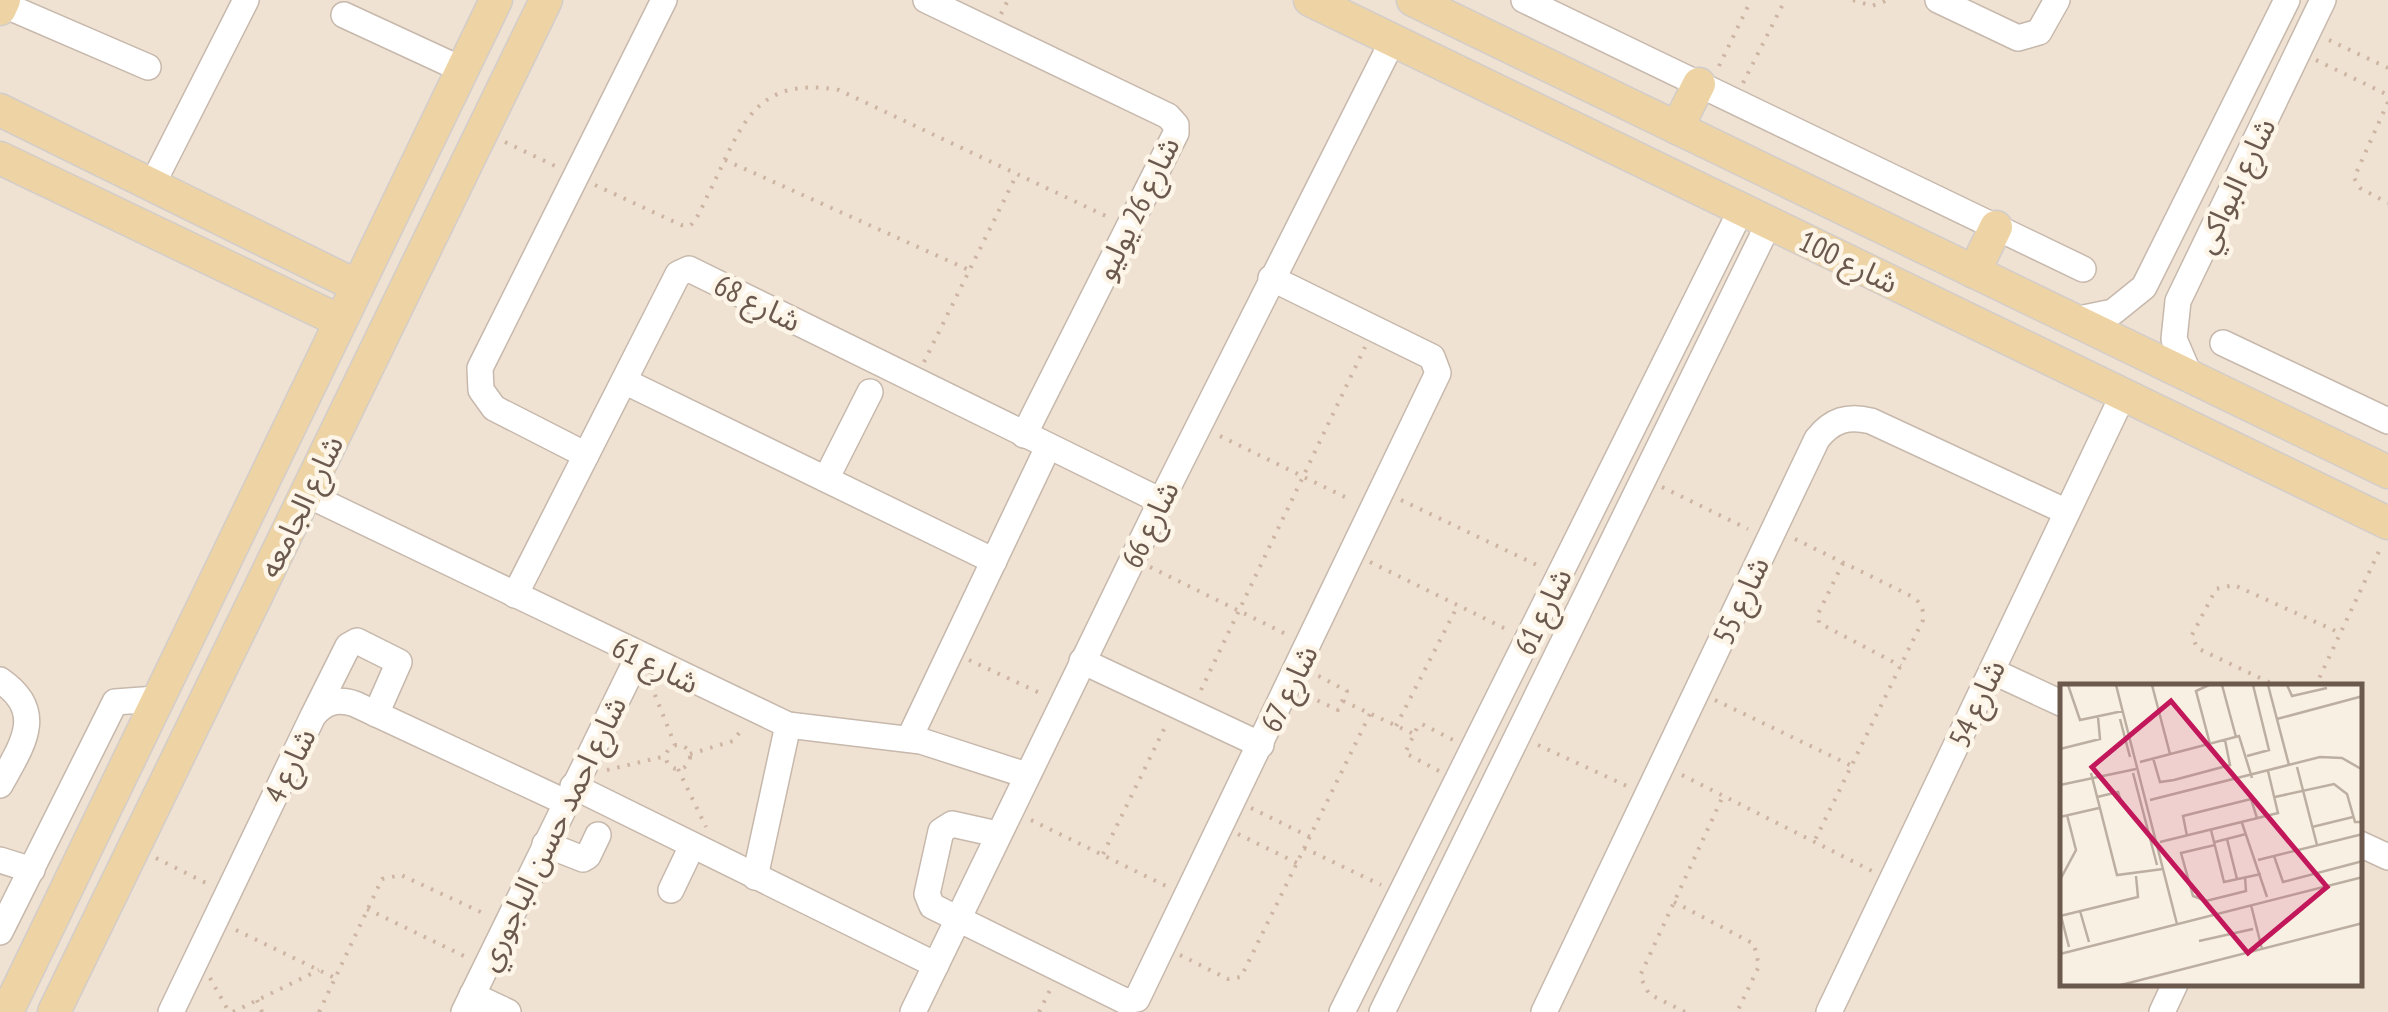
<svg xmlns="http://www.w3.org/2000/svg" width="2388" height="1012" viewBox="0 0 2388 1012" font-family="'PT Sans Narrow','Noto Sans Arabic',sans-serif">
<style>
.residential{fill:#efe2d3;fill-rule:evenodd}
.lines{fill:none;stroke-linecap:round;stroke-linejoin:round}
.minor-casing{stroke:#c7b8ac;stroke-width:28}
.major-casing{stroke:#d3cdca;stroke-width:35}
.path{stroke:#ceb4a2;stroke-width:4;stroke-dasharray:2.5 8;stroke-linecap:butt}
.minor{stroke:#fff;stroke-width:25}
.major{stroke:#eed4a4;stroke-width:32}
.labels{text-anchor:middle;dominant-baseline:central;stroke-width:9;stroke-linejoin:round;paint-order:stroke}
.street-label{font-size:30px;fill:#6c594d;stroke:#fcf5e8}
.inset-road{fill:none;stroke:#bcafa2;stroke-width:2.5}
.view{fill:#c2185b;fill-opacity:0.15;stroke:#c2185b;stroke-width:5}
.inset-edge{fill:none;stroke:#6c594d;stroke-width:5}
</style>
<rect width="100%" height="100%" fill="#f8f0e3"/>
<path class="residential" d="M0,0h2388v1012h-2388zM2063,687h297v297h-297z"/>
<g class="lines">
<defs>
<g id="minor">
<path d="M926,0l242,116 8,9v8l-152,302"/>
<path d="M1524,0l559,269"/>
<path d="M1938,0l80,38 21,-6 18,-32"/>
<path d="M2,4l146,63"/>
<path d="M344,15l119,55"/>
<path d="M152,185l94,-185"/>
<path d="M2074,320l39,-8 31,-25 143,-287"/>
<path d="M2223,343l165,78"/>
<path d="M2189,374l-15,-35 4,-38 145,-301"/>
<path d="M624,381l370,180"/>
<path d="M586,455l-92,-47 -13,-18 -1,-22 184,-368"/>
<path d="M826,479l44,-87"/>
<path d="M306,494l482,231 133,16 105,34"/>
<path d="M515,595l163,-321 11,-5 472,232"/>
<path d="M1082,661l179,84"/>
<path d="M1992,671l71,33"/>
<path d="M0,680c47,32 22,65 0,105"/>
<path d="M315,712l33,-66 9,-5 42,21 -23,52"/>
<path d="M909,739l139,-292"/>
<path d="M573,786l363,179"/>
<path d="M997,834l-45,-10 -11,7 -14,63 5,12 193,95 12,-2 301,-626 -6,-16 -161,-79"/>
<path d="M545,844l38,15 5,-3 10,-21"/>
<path d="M2360,844l28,13"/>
<path d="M0,860l32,10"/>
<path d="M755,877l33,-152"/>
<path d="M671,890l21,-44"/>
<path d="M0,932l115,-230 41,-3"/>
<path d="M472,995l36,17"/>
<path d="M171,1012l142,-296c11,-14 24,-18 42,-12l210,98"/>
<path d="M464,1012l175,-357"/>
<path d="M913,1012l248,-511 232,-461"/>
<path d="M1342,1012l399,-802"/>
<path d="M1382,1012l387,-789"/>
<path d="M1544,1012l273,-573c15,-19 31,-24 54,-18l196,91"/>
<path d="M1829,1012l294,-617"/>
<path d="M2162,1012l13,-28"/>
</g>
<g id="major">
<path d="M1310,0l1078,523"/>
<path d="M1413,0l975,472"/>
<path d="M0,9l4,-9"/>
<path d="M0,110l357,176"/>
<path d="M1677,128l22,-44"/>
<path d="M0,158l340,163"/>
<path d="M1974,272l22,-45"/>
<path d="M7,1012l489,-1012"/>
<path d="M54,1012l492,-1012"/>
</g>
</defs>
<use href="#minor" class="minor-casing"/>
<use href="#major" class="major-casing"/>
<g class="path">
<path d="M1853,0l19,6 16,-6"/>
<path d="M1001,14l7,-14"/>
<path d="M2329,40l59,28"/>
<path d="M2316,60l72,35"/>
<path d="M1719,66l32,-66"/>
<path d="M1743,83l42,-83"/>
<path d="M2388,102l-34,76 6,10 28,15"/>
<path d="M505,142l50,24"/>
<path d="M725,160l244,110"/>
<path d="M595,185l86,40 9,1c9,-9 13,-22 19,-33 32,-65 44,-118 130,-103l271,128"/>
<path d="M924,362l93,-188"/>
<path d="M1220,436l131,64"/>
<path d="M1662,487l86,42"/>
<path d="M1401,500l140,67"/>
<path d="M1795,539l116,57c10,6 13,13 12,24l-109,222"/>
<path d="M1370,562l140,69"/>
<path d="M1843,563l-25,51 1,9 82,43"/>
<path d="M1150,567l140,69"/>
<path d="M969,660l73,34"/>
<path d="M651,685l24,60"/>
<path d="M2279,687l-82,-39 -5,-13 24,-46 18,-4 106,48"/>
<path d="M2315,687l66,-140"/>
<path d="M1201,690l164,-343"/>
<path d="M1308,696l30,14 9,-19 -30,-16"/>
<path d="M1715,700l135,65"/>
<path d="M1343,701l71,33"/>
<path d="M1396,726l62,-121"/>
<path d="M1538,745l91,42"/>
<circle cx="678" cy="757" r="12"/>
<path d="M690,754l43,-13 9,-12"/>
<path d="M678,769l28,58"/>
<path d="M607,770l59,-14"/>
<path d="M1439,771l-34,-18 13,-27 4,-2 33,17"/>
<path d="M1682,775l192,97"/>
<path d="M1251,808l59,29"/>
<path d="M1031,820l135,66"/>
<path d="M1238,834l59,29"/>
<path d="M1304,848l77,37"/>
<path d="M1103,854l64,-131"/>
<path d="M156,858l54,27"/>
<path d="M1674,902l80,42 5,22 -22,46"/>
<path d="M367,909l99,48"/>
<path d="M236,930l99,48"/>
<path d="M1180,955l48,24 13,-2 129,-263"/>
<path d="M210,978l19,34"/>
<path d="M257,1000l5,12"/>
<path d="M233,1012l86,-42"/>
<path d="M319,1012l63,-133 19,-4 84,39"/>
<path d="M1039,1012l12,-24"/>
<path d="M1685,1012l-36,-18 -9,-18 83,-180"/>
</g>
<use href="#minor" class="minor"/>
<use href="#major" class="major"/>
</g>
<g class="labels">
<g class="street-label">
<text transform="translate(2234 185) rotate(-64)">شارع البواكي</text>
<text transform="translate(1136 208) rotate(-64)">شارع 26 يوليو</text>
<text transform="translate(1849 261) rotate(26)">شارع 100</text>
<text transform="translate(758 302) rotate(26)">شارع 68</text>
<text transform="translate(300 506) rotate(-64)">شارع الجامعه</text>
<text transform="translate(1149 524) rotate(-64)">شارع 66</text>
<text transform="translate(1740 600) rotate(-65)">شارع 55</text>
<text transform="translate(1542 611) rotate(-64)">شارع 61</text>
<text transform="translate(656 664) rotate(26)">شارع 61</text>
<text transform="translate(1288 688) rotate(-64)">شارع 67</text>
<text transform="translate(1976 703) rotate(-65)">شارع 54</text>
<text transform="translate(289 765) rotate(-64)">شارع 4</text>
<text transform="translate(551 833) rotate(-64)">شارع احمد حسن الباجوري</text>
</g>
</g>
<g transform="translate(2060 684)">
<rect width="302" height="302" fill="#f8f0e3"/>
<path class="inset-road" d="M8,1l12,35 43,-9M56,1l61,239M92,1l18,69M149,1l-13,6 14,53M162,1l14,52M208,1l21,80M227,1l5,11 35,-8M60,35l10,38M217,35l86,-23M0,65l40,-10 -2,-22M187,72l22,-6 -16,-65M93,74l7,24 14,-2 56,-15 -5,-25M80,78l99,-26 13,42M237,83l20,78M31,89l26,102 46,-6M73,89l24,92M0,101l76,-16M37,113l21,-5 4,12M215,113l59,-13 13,10 8,28h8M90,116l170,-43 22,1 21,12M0,133l39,-9M182,139l25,74M252,143l41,-10M151,146l13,52 37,-8M127,152l-4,-20 68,-17 6,19M167,155l10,40M100,158l118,-29 -10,-42M155,158l31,-8M155,161l-34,8 12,43 13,5 40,-10 -1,-14M214,172l9,26 80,-21M198,176l105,-26M0,196l16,-30 -9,-35M191,221l11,44M20,227l9,31M0,232l78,-19 -2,-21M1,232l8,31M139,257l54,-12M0,270l303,-77M57,302l246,-63"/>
<path class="view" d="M111,17l156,186 -79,66 -156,-186z"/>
<rect width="302" height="302" class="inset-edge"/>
</g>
</svg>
